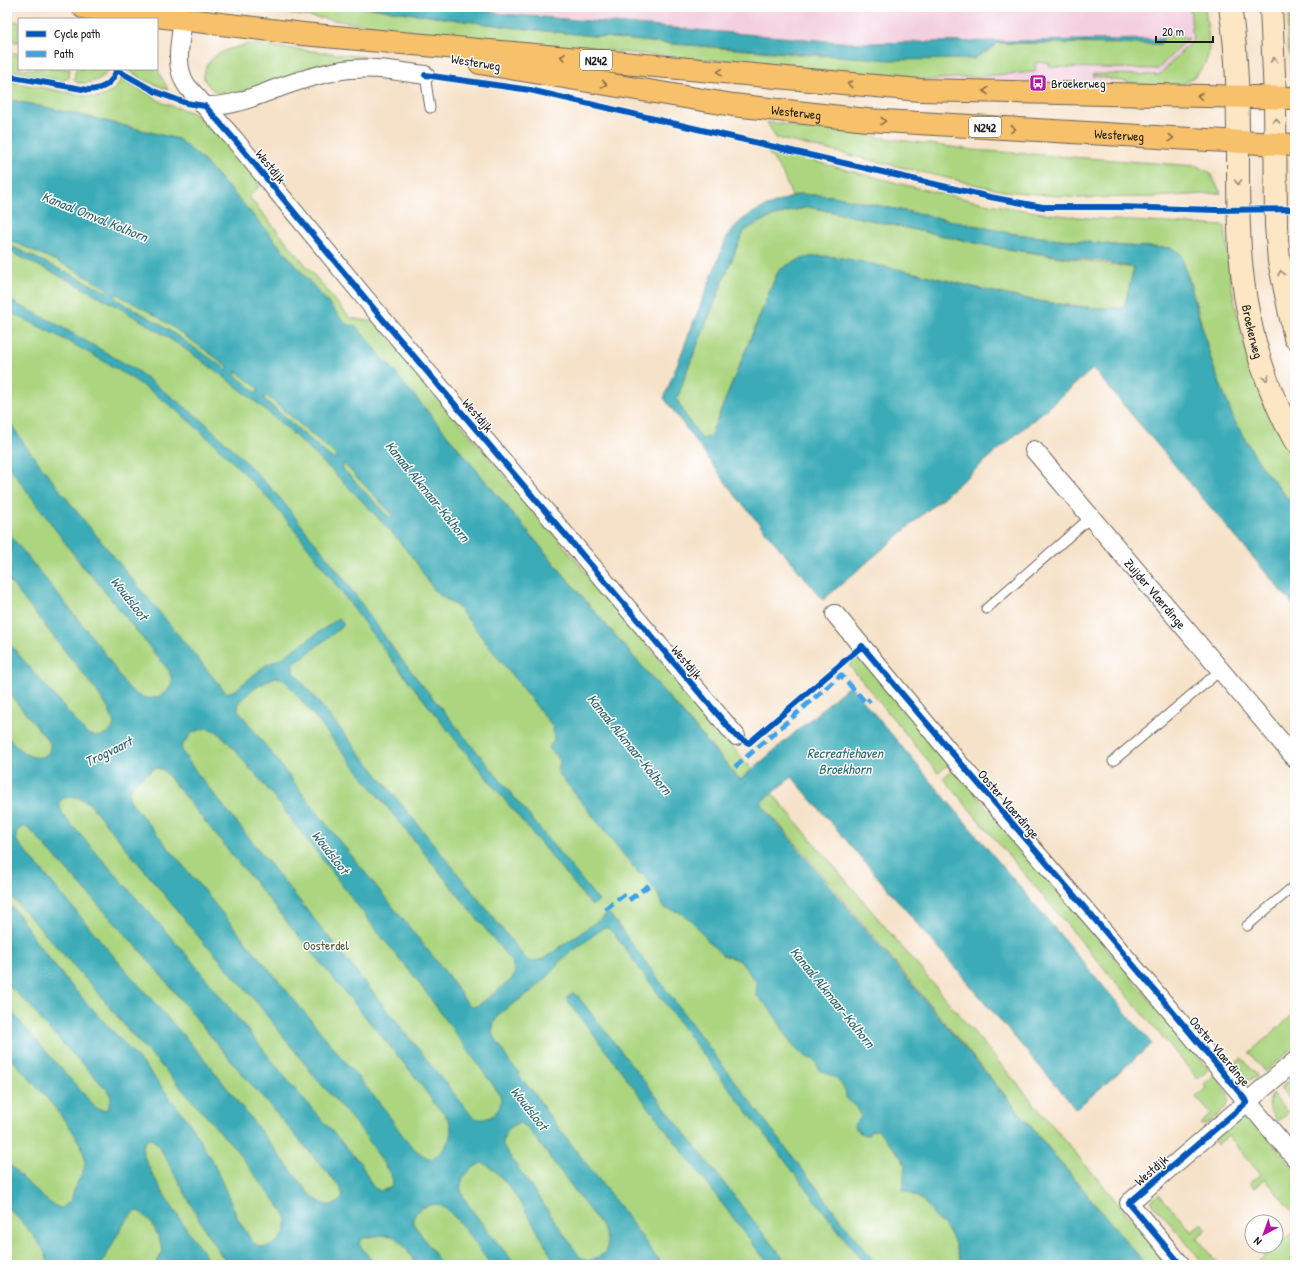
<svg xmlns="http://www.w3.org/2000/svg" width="1302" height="1272" viewBox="0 0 1302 1272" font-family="'Patrick Hand',sans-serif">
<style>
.built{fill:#f3cfdf}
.green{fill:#acd580;stroke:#64784e}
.water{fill:#3babb7;stroke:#2c646a;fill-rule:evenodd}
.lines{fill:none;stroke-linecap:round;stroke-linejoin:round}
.lane-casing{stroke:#686159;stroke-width:11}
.street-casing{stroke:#686159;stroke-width:20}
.secondary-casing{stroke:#686159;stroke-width:24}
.primary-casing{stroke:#686159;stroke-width:24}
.lane{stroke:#fff;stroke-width:9}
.street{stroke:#fff;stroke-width:18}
.secondary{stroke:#fce6c4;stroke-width:22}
.primary{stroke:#f7c06b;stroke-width:22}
.quiet{stroke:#3da2ea;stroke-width:5;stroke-dasharray:10 5;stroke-linecap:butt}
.cycleway-casing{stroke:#fff;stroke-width:8}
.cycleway{stroke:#0057b8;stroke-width:6}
.oneway{stroke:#8a6e44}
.oneway2{stroke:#978b78}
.labels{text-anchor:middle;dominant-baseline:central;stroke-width:3;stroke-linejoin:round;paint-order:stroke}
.shield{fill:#fff;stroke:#606060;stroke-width:1}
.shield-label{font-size:12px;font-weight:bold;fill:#1c1c1c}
.street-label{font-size:13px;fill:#1c1c1c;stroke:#fff}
.poi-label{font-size:13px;fill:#1c1c1c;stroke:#fff;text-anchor:start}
.park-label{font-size:13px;fill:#4e5d3f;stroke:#fff}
.water-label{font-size:14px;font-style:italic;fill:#2c646a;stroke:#fff}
</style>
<rect width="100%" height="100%" fill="#fff"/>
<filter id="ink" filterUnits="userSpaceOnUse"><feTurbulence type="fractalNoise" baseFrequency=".025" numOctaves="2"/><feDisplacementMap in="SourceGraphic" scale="8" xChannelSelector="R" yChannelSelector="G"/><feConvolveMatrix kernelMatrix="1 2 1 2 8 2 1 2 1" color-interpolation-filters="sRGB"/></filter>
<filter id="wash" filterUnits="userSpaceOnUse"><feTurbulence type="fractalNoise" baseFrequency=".012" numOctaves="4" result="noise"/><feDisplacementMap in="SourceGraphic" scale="16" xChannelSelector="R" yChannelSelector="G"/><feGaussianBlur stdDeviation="0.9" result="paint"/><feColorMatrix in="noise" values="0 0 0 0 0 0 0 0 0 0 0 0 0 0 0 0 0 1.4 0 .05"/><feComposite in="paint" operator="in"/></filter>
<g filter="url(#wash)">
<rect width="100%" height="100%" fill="#f6e2c9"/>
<path class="built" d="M309,7h887l3,56 -24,18 -305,2z"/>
<g class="green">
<path d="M246,7h117l154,21 144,15 158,13 168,-4 11,-9 162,1 3,-4 -2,-4 15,-1 12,3 -30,31 -108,-2 -1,-4 -13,-1 -1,10 -106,8 -497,-45z"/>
<path d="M1190,7h15c1,16 6,34 3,49 -3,13 -17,26 -30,29 -19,5 -64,-6 -85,-9v-2l66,1 34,-35z"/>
<path d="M1292,7h3v57c-12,-18 -8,-37 -3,-57z"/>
<path d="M7,19l12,3v20l-12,-1z"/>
<path d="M248,44l118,13 -44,8 -82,28c-18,4 -29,1 -37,-17 5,-24 25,-26 45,-32z"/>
<path d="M7,52l12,2v15h51l-1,9 -7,3 -55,-11z"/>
<path d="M157,68l11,22 -26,-11 -15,-10z"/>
<path d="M76,69h31l2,1c-9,11 -18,14 -32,13l-3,-4z"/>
<path d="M122,78l41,25 30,10 37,33 24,27 6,13 -11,11 101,121 25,4 795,943h-24l-336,-405 -215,-248 -233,-279 -6,-7 -10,-1 -99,-117 -47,-51 -22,-18 -97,-24 -74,-16v-18l89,17c13,-3 20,-8 26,-20z"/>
<path d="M767,122l206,28 224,16 13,7 11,20 -66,4 -75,1 -77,-7 -227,-53z"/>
<path d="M766,149c85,21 170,47 257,61 66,11 135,12 202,16l5,52 12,60 24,70 29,54v45l-34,-41 -27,-46 -22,-57 -23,-85 -17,-30 -48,-2 -109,-12 -182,-38 -33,-2 -8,2 -10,-24z"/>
<path d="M809,207l190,41 135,20 -10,40h-28l-51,-6 -43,-8 -81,-20 -124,-13 -18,9 -3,6 -66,161 -8,2 -14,-19 -11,-20 9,-27 57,-141c20,-14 43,-20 66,-25z"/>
<path d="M7,234l48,21 162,94 180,160 485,615 98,141h-973z"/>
<path d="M860,656l90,107 -12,10 -89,-108z"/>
<path d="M954,769l255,300 -11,10 -255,-301z"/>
<path d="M1295,1013v33l-30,26 -16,-19z"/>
<path d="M1242,1058l16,19 -10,3 -9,-4 -8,-9z"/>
<path d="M1214,1075c14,16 23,24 3,41 -5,4 -9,9 -15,9l-2,-1 11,-10 -15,-17 10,-9 -2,-4z"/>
<path d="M1295,1076v29l-15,-17z"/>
<path d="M1272,1093l16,20 -10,8c-9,-9 -11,-15 -6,-28z"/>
<path d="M1243,1119l6,1 9,6 37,44v44l-30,-35 -11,9 -4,-5 11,-9 -33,-38 -11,9 -4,-4 25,-20z"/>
<path d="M1159,1194l33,38 10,-9 5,6 -10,9 23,27h-15l-54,-64z"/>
<path d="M1295,1231v34h-41z"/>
</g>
<g class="water">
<path d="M363,7h98l44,7 348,29 308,-4 2,2 -3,3 -162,-1 -24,16 -83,1 -230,-17 -144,-15z"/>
<path d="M7,99l74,16 97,24 22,18 47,51 99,116 10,2 6,7 233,279 145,168 110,-95 302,359 -76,65 -284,-332 -32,26 386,462h-184l-9,-26 -10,-16 -4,-1 -16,-22 -20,-10 2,-25 -4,-8 -23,-27 -8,1 -2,4c-8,0 -11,-4 -14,-11l7,-7 -3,-9 -12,-10 -1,-8 -4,-6 -7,-7 -15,-7 -4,-10c-24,-5 -30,-32 -44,-49 -4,-6 -10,-11 -15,-16l1,-12 -18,-23 -17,-5 -12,-12 -18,-22 -13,-9 -16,-4 -5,-13 -15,-22 -3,2 -81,-101 -1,-3 2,-10 -11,-14 5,-7 -1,-13 -96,-121c-11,-6 -22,-13 -29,-25 -5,-6 -8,-14 -13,-20 -25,-33 -55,-62 -84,-91 -98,-97 -199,-163 -324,-219v-7l96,46 3,1 2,-2 -39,-22 -62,-28zM115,293l43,24 71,50 -3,2 -71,-48 -39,-22zM236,371l22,17 -1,5 -22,-18zM266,395l62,53 8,8v3l-6,-2 -66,-58zM343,463l49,51v3h-3l-46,-48z"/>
<path d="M800,194l33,2 182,38 109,12 48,2 9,6 31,109 22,57 27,46 34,41v100l-202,-238 -270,231 -88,-105 -71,-97 64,-164c19,-24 45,-30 72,-40zM809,207l190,41 108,14 27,6 -10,40c-81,3 -159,-26 -237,-41 -22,-4 -45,-11 -68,-11 -13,0 -37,8 -43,20l-66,161 -8,2 -14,-19 -11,-20 9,-27 57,-141c19,-14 43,-20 66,-25z"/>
<path d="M7,299l46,23 83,48 66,50 43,41 35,37 64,81 53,75 202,247 -7,5c-61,-75 -125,-150 -185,-227 -46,-57 -86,-119 -134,-175 -26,-29 -56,-58 -85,-84 -51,-44 -120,-80 -181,-109z"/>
<path d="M7,418l20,30 51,65 148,180 8,-2 32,-26 16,-7 57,-40 5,7 -51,40v6l196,241 35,45 6,5 13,-3 66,-46 107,144 160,208h-11l-173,-225 -77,-105 -7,-7h-5l-43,33 -12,16 -15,13 -34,24 -5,9 -2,9 18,31 9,9v4l17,19 9,15 75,97 42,58h-106c-12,-22 -50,-96 -74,-102 -10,4 -23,15 -21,27 3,15 44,61 55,75h-25c-11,-14 -34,-50 -48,-58 -5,-4 -12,-3 -18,0 -7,2 -12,8 -12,16l29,42h-25c-20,-28 -16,-34 -54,-27l-4,6 16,21h-147l-19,-28 -51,-93 -7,-5 -4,1 -5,7c1,22 55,97 70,118h-57l8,-14c-3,-13 -12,-34 -25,-40 -15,5 -27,40 -37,54h-54c4,-15 -30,-47 -40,-58v-45c13,12 38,42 54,46l10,-7c2,-4 2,-11 4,-14 4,-9 10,-16 10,-26 0,-27 -59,-85 -78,-107v-47l88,100 7,3 6,-1 3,-10 -1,-6 -65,-68 -14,-18 -24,-23v-82l12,13 15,24 33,42 84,92 37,48 26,43 25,57 13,20 3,3 8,3 7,-1 8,-5 7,-8 2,-14 -7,-12 -19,-24 -24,-32 -80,-90 -25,-26 -32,-40 -93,-103v-156c9,10 22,26 37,20 6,-3 6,-7 6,-13l-43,-52v-50l80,93c11,4 23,4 27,-10l-5,-14 -13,-20 -89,-112v-47c33,42 67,82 99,124 9,13 17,30 30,39 14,9 32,3 36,-13l-3,-10 -81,-100h-2l-79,-107zM275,677l9,2 228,283 3,12 -4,6 -32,25 -6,2 -6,-4 -20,-29 -113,-140 -96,-124 1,-8 13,-12zM206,728l10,3 11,10 44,52 110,143 36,44 83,115c5,16 -15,31 -28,21l-275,-343 -14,-20 -2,-6 11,-14zM155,768l7,1 2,2 126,155 126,152 20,28 8,7 6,10 1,8 -2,9 -7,11 -10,8c-21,-6 -34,-31 -46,-48l-253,-306c-2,-4 -5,-8 -4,-12 2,-10 18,-20 26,-25zM77,797l12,6 118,144h2l48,56 62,79 32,36 19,24 22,35 1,6 -3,5 -10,3 -7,-4 -12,-23 -63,-71 -107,-133 -121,-137 -7,-8 -4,-13 5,-4zM22,827h4l7,6 112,123 86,105 109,126 3,9c-10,17 -24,7 -35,-4l-102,-131 -90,-102 -99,-118 -1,-9zM519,1123l8,4 75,100c9,19 8,27 -14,34l-8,-4 -77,-111c-1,-10 6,-21 16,-23z"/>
<path d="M572,993l5,2 211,270h-19l-202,-265v-2z"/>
</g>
</g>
<g filter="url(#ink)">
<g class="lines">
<defs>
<g id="lane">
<path d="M425,75l5,33"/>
<path d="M986,609l105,-92"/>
<path d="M1113,761l108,-91"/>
<path d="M1247,926l48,-41"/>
</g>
<g id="street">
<path d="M183,18c-2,23 -10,47 4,68l47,53 145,176 357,421"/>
<path d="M205,106c27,1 48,-9 73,-18 19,-7 39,-13 59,-17 29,-6 60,0 88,4"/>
<path id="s1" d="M1034,450l261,308"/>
<path d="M835,614l122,147 137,159 201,238"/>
<path d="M1181,1265l-52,-62 166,-142"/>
</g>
<g id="secondary">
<path id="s2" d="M1230,7c12,74 6,147 9,221 2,75 19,147 56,213"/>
<path d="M1271,7l4,91 1,128 3,35 16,77"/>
</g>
<g id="primary">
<path d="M83,7l220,27 617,56 375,8"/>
<path id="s3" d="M480,63l253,42 134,15 428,25"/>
</g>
</defs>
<use href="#lane" class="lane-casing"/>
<use href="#street" class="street-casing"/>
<use href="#secondary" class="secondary-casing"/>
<use href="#primary" class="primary-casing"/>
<use href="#lane" class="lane"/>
<use href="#street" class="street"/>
<use href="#secondary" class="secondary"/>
<use href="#primary" class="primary"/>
<g class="quiet">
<path d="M735,767l106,-92 25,28 4,-4"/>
<path d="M629,900l23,-17"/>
<path d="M605,909l20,-15"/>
</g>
<defs>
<g id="cycleway">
<path d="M115,69l41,23 30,11 19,3 29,33 145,176 357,421 13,7 113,-97c127,153 260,301 385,456l-118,101 52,62"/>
<path d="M425,75l105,15 460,107 53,10h76l97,3 79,-1"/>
<path d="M7,76l81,14c16,-1 24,-6 29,-21"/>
</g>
</defs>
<use href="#cycleway" class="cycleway-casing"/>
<use href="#cycleway" class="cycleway"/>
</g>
<defs><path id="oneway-chevron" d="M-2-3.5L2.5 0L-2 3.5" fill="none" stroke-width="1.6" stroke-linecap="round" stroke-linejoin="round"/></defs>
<g class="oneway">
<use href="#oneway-chevron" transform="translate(563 57) rotate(-175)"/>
<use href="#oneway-chevron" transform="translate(720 72) rotate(-175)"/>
<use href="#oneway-chevron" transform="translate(604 84) rotate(9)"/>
<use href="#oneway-chevron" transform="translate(850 84) rotate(-175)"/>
<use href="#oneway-chevron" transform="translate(986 91) rotate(-179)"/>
<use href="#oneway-chevron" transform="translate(1200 96) rotate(-179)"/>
<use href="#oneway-chevron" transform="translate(883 121) rotate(3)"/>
<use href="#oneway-chevron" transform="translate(1013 129) rotate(3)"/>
<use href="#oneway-chevron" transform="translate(1171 138) rotate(3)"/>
</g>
<g class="oneway2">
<use href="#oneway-chevron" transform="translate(1274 60) rotate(-91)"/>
<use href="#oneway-chevron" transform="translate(1276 121) rotate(-90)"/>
<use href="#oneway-chevron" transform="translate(1238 182) rotate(89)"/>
<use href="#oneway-chevron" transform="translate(1281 273) rotate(-101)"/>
<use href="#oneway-chevron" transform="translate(1266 378) rotate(71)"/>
</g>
</g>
<defs>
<symbol id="bus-square" viewBox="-11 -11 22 22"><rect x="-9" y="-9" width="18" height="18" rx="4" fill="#b5179e" stroke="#fff"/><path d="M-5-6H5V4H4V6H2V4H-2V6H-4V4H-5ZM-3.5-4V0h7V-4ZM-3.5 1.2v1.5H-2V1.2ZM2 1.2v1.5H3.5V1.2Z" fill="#fff"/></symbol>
</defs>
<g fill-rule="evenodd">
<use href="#bus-square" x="1028" y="73" width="20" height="20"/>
</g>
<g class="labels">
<g class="shield">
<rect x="580" y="50" width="32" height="20" rx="3"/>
<rect x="969" y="117" width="32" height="20" rx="3"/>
</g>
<g class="shield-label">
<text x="596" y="60">N242</text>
<text x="985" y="127">N242</text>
</g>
<g class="street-label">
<text transform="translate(476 62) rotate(9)">Westerweg</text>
<text stroke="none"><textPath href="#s3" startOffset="320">Westerweg</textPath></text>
<text stroke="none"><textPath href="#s3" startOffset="644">Westerweg</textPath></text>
<text transform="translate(271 166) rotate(51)">Westdijk</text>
<text stroke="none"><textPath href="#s2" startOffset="326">Broekerweg</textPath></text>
<text transform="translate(478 415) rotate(50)">Westdijk</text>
<text stroke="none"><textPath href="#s1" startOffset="188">Zuijder Vlaerdinge</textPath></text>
<text transform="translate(687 662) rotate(50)">Westdijk</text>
<text transform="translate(1009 804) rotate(49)">Ooster Vlaerdinge</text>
<text transform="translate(1220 1051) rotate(50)">Ooster Vlaerdinge</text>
<text transform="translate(1151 1170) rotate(-41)">Westdijk</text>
</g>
<g class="poi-label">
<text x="1051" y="83">Broekerweg</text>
</g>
<g class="park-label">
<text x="326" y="945">Oosterdel</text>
</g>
<g class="water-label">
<text transform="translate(95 216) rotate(22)">Kanaal Omval Kolhorn</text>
<text transform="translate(428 491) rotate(51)">Kanaal Alkmaar-Kolhorn</text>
<text transform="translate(130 598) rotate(52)">Woudsloot</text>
<text transform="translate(630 744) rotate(51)">Kanaal Alkmaar-Kolhorn</text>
<text transform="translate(108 751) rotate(-26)">Trogvaart</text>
<text x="845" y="752">Recreatiehaven<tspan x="845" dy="16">Broekhorn</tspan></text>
<text transform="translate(331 852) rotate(52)">Woudsloot</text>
<text transform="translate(833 997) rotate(51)">Kanaal Alkmaar-Kolhorn</text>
<text transform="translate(530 1108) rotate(52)">Woudsloot</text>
</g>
</g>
<rect width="1302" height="1272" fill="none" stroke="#fff" stroke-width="24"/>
<rect x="18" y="18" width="140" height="52" fill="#ffffff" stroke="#a4a4a4"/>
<rect x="26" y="31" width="20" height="6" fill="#0057b8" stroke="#a4a4a4"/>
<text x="54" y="38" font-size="12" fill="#1c1c1c">Cycle path</text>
<rect x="26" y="51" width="20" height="6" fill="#3da2ea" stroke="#a4a4a4"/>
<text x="54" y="58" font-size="12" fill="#1c1c1c">Path</text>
<g transform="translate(1264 1234) rotate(221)"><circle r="19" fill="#ffffff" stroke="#a4a4a4"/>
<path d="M0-3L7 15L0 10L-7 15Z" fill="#b5179e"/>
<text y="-6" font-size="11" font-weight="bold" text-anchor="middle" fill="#1c1c1c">N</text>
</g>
<path d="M1156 36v6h57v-6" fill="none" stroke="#1c1c1c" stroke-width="2"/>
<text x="1162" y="36" font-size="12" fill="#1c1c1c" stroke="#ffffff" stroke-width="3" paint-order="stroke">20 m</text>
</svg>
